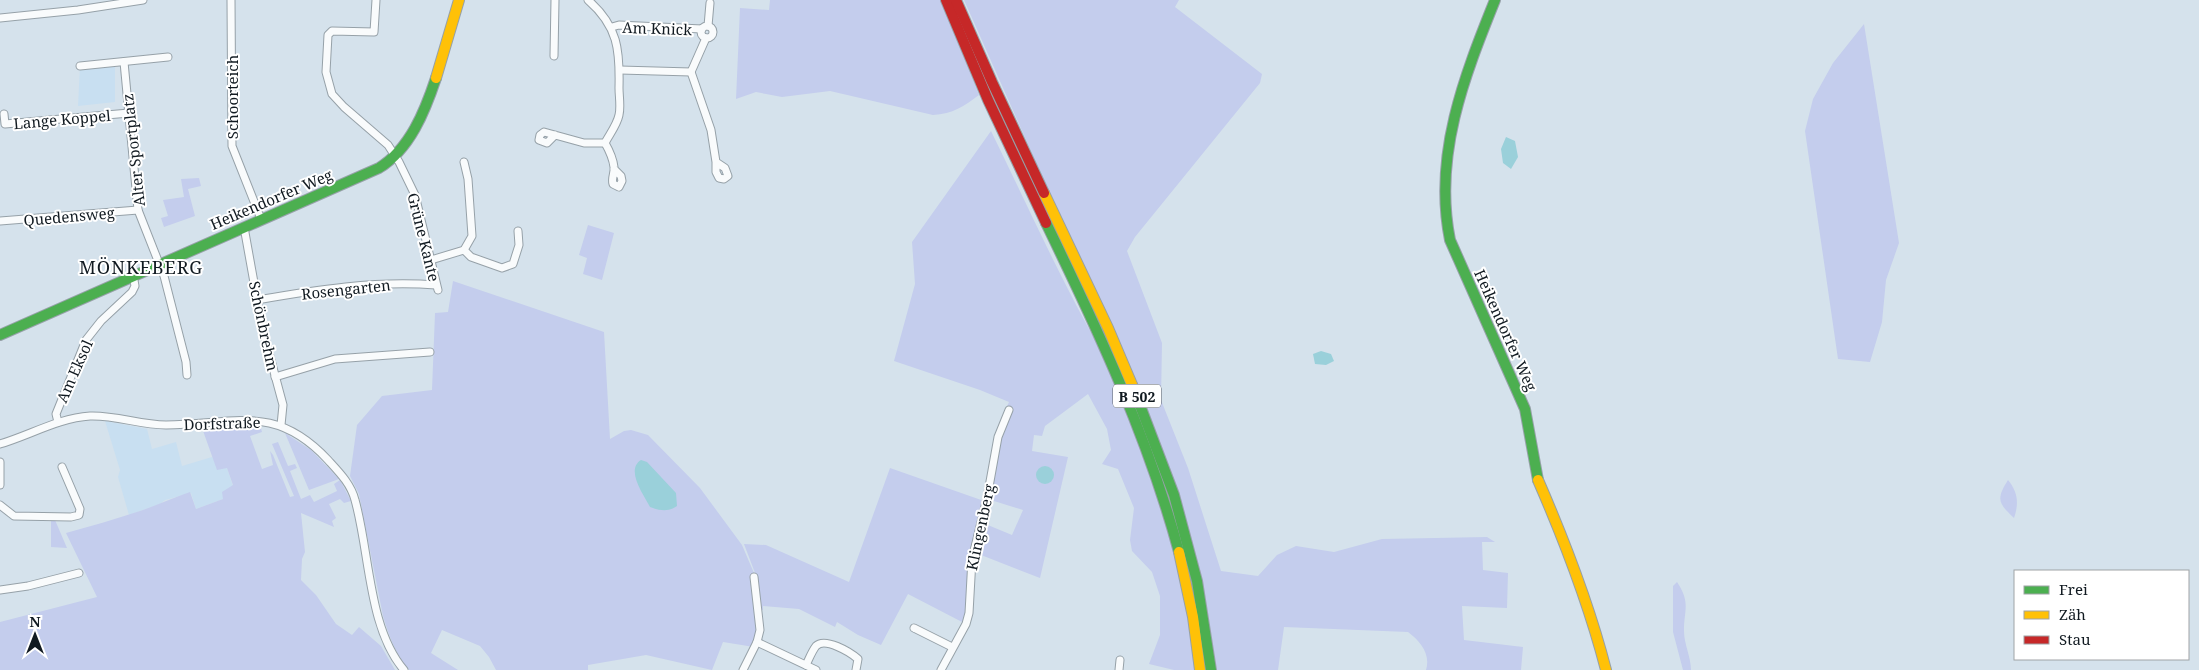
<svg xmlns="http://www.w3.org/2000/svg" width="2199" height="670" viewBox="0 0 2199 670" font-family="'Noto Serif',serif">
<style>
.built{fill:#c8dff1}
.green{fill:#c4cded}
.water{fill:#9ad0da}
.lines{fill:none;stroke-linecap:round;stroke-linejoin:round}
.street-casing{stroke:#96a1a8;stroke-width:9}
.fast-casing{stroke:#96a1a8;stroke-width:12}
.slow-casing{stroke:#96a1a8;stroke-width:12}
.jam-casing{stroke:#96a1a8;stroke-width:12}
.street{stroke:#f9fbfc;stroke-width:7}
.fast{stroke:#4caf50;stroke-width:10}
.slow{stroke:#ffc107;stroke-width:10}
.jam{stroke:#c62828;stroke-width:10}
.labels{text-anchor:middle;dominant-baseline:central;stroke-width:4;stroke-linejoin:round;paint-order:stroke}
.shield{fill:#fff;stroke:#585f64;stroke-width:1}
.shield-label{font-size:14px;font-weight:bold;fill:#111a21}
.street-label{font-size:15px;fill:#111a21;stroke:#fff}
.quarter-label{font-size:18px;letter-spacing:1px;fill:#111a21;stroke:#fff}
</style>
<rect width="100%" height="100%" fill="#d5e2ec"/>
<g class="built">
<path d="M115,63v39l-37,4 2,-40z"/>
<path d="M105,421l42,8 5,20 24,-7 6,24 30,-9 15,11 6,18 -10,13 -27,10 -5,-16 -26,7 -5,4 -31,11 -11,-38 2,-7z"/>
</g>
<g class="green">
<path d="M770,0h173l36,95c-15,11 -26,19 -46,20l-103,-24 -48,6 -26,-5 -20,7 4,-91 29,2z"/>
<path d="M964,0h215l-4,7 87,67 -2,9 -125,154 -8,14 35,92 -1,57 27,68 33,103 37,5 19,-21 19,-9 38,6 48,-13 105,-2 8,5h-13l1,28 25,3 -1,35 -45,-2 2,34 59,7 -2,23h-95c5,-16 -6,-29 -18,-38l-124,-5 -6,43h-61l-12,-74 -167,-429z"/>
<path d="M1864,24l35,219 -13,37 -4,42 -12,40 -32,-3 -33,-228 8,-32 20,-36z"/>
<path d="M991,131c27,55 52,110 80,164 14,28 31,55 44,84 42,92 71,190 82,291h-23l-25,-6 11,-29v-39l-8,-24 -20,-21 -2,-11 4,-32 -16,-39 -16,-5 9,-14 -4,-21 -19,-35 -43,32 -3,10 -8,-1 -2,16 36,6 -28,121 -64,-25 7,-30 29,12 11,-25 -29,-9h-10l-13,54 -4,57 -3,11 -56,-29 -27,51 -23,-10 -21,-13 -2,5 -36,-18 -36,-3v4h-5l2,20 -6,17 -31,-5 -11,28 -66,-15 -58,10v5h-92l-7,-13 -9,-11 -38,-16 -11,23 27,17h-49c-14,-17 -20,-34 -26,-54l-24,-122 -9,-18 7,-51 25,-29 50,-6 3,-77 13,-1 5,-31 151,51 6,107 14,-8 7,-1 17,5 52,53 42,57 12,28 2,24 -1,-24 -11,-29 22,1 83,37 41,-114 94,33 12,-70 13,-29 -29,-12 -86,-29 21,-77 -3,-42z"/>
<path d="M199,178l2,8 -13,3 7,27 -31,11 -3,-9 7,-2 -5,-16 21,-3 -3,-18z"/>
<path d="M588,225l26,8 -12,47 -19,-6 4,-16 -8,-3z"/>
<path d="M257,424l3,1 2,7 -12,4 12,33 11,-4 -3,-14 3,4 17,42 4,-1 -22,-52 6,-2 10,24 7,-2 2,4 -7,3 11,28 9,-4 4,7 23,-11 -3,-7 6,-4 11,21 -7,2 -4,-4 -11,5 7,14 -4,3 2,6 -33,-14 4,39 -3,7 -1,21 15,15 20,29 16,11 7,-8 22,19 14,24h-395v-48l97,-25 -31,-64c25,-7 50,-14 74,-22 18,-6 32,-13 50,-19l6,17 27,-10 -1,-7 11,-7 -6,-17 -10,2 -15,-42z"/>
<path d="M285,433l26,17 28,29 -30,11z"/>
<path d="M2008,480c10,12 11,24 6,38 -16,-15 -18,-19 -6,-38z"/>
<path d="M51,520h4l12,28 -16,-1z"/>
<path d="M1677,582c14,21 7,28 7,49 0,13 7,26 7,39h-8l-10,-38v-46z"/>
</g>
<g class="water">
<path d="M1506,137l9,4 3,16 -7,12 -8,-6 -2,-14z"/>
<path d="M1321,351l10,3 3,7 -8,4 -11,-1 -2,-10z"/>
<path d="M641,460l6,2 29,31 1,13c-9,6 -16,5 -27,1 -6,-12 -25,-37 -9,-47z"/>
<circle cx="1045" cy="475" r="9"/>
</g>
<g class="lines">
<defs>
<g id="street">
<path d="M231,0l1,146 29,73"/>
<path d="M376,0l-2,32 -42,-1 -4,4 -2,37 6,22 12,13 44,38 11,17 16,33 23,95"/>
<path d="M0,18l78,-8 65,-10"/>
<path d="M708,26l2,-23"/>
<circle cx="707" cy="32" r="6"/>
<path d="M612,27l7,-2 83,4"/>
<path d="M554,56l1,-56"/>
<path d="M124,62l14,148 26,66 22,86 1,13"/>
<path d="M80,66l88,-9"/>
<path d="M620,70l71,2"/>
<path d="M691,72l20,58 5,32 9,6 3,8 -4,3 -5,-1 -3,-6v-10"/>
<path d="M691,72l15,-34"/>
<path d="M4,114l1,10 124,-11"/>
<path d="M555,135l-8,8 -8,-3 1,-5 4,-3 40,11h21c4,-8 12,-18 14,-28 2,-8 0,-19 0,-27 1,-38 -1,-62 -31,-88"/>
<path d="M605,143c4,7 8,16 9,24 1,6 -3,11 -1,17l6,3 3,-6 -1,-5 -7,-7"/>
<path d="M0,221l138,-11"/>
<path d="M244,227l18,100 21,78 -2,20"/>
<path d="M464,250l7,7 31,11 11,-4 6,-19 -1,-14"/>
<path d="M431,260l33,-10 8,-14 -4,-57 -4,-17"/>
<path d="M257,300c59,-10 118,-20 179,-15"/>
<path d="M275,377l60,-18 95,-7"/>
<path d="M58,422l-2,-8 30,-74 15,-19 31,-29 3,-6 -2,-11"/>
<path d="M0,444c30,-9 59,-26 90,-28 26,-1 50,9 76,9 67,0 108,-23 162,35 11,12 23,24 27,40 15,53 13,128 49,170"/>
<path d="M0,462v23"/>
<path d="M0,505l14,11 57,1 8,-2 1,-6 -18,-42"/>
<path d="M0,590l28,-4 51,-13"/>
<path d="M914,628l38,19"/>
<path d="M757,642l59,28"/>
<path d="M806,665c3,-6 6,-14 10,-19 9,-9 34,6 42,13l-2,11"/>
<path d="M743,670l14,-28 3,-12 -6,-53"/>
<path d="M941,670l25,-46 3,-11 3,-54 15,-61 11,-61 11,-27"/>
<path d="M1119,670l1,-10"/>
</g>
<g id="fast">
<path d="M1495,0c-31,77 -62,156 -45,240l75,169 13,71"/>
<path d="M1046,223c52,107 102,214 133,329"/>
<path d="M0,335l379,-167c31,-19 46,-57 57,-90"/>
<path d="M1133,387l41,108 23,86 14,89"/>
</g>
<g id="slow">
<path d="M436,78l23,-78"/>
<path d="M1044,193l64,135 25,59"/>
<path d="M1538,480c27,62 51,124 68,190"/>
<path d="M1179,552l14,65 7,53"/>
</g>
<g id="jam">
<path d="M946,0l42,100 58,123"/>
<path d="M956,0l36,82 52,111"/>
</g>
</defs>
<use href="#street" class="street-casing"/>
<use href="#fast" class="fast-casing"/>
<use href="#slow" class="slow-casing"/>
<use href="#jam" class="jam-casing"/>
<use href="#street" class="street"/>
<use href="#fast" class="fast"/>
<use href="#slow" class="slow"/>
<use href="#jam" class="jam"/>
</g>
<g class="labels">
<rect class="shield" x="1113" y="384.5" width="48" height="23" rx="4"/>
<g class="shield-label">
<text x="1137" y="396">B 502</text>
</g>
<g class="street-label">
<text transform="translate(657 28) rotate(2)">Am Knick</text>
<text transform="translate(232 97) rotate(-90)">Schoorteich</text>
<text transform="translate(62 119) rotate(-5)">Lange Koppel</text>
<text transform="translate(133 150) rotate(-96)">Alter Sportplatz</text>
<text transform="translate(271 199) rotate(-23)">Heikendorfer Weg</text>
<text transform="translate(69 216) rotate(-5)">Quedensweg</text>
<text transform="translate(424 237) rotate(76)">Grüne Kante</text>
<text transform="translate(346 289) rotate(-6)">Rosengarten</text>
<text transform="translate(264 326) rotate(78)">Schönbrehm</text>
<text transform="translate(1506 330) rotate(66)">Heikendorfer Weg</text>
<text transform="translate(74 371) rotate(-66)">Am Eksol</text>
<text transform="translate(222 423) rotate(-2)">Dorfstraße</text>
<text transform="translate(980 527) rotate(-78)">Klingenberg</text>
</g>
<g class="quarter-label">
<text x="141" y="267">MÖNKEBERG</text>
</g>
</g>
<rect x="2014" y="570" width="175" height="90" fill="#ffffff" stroke="#a0a3a6"/>
<rect x="2024" y="586" width="25" height="8" fill="#4caf50" stroke="#a0a3a6"/>
<text x="2059" y="595" font-size="15" fill="#111a21">Frei</text>
<rect x="2024" y="611" width="25" height="8" fill="#ffc107" stroke="#a0a3a6"/>
<text x="2059" y="620" font-size="15" fill="#111a21">Zäh</text>
<rect x="2024" y="636" width="25" height="8" fill="#c62828" stroke="#a0a3a6"/>
<text x="2059" y="645" font-size="15" fill="#111a21">Stau</text>
<g transform="translate(35 635)" stroke="#ffffff" stroke-width="4" paint-order="stroke">
<path d="M0-4L9 19L0 12L-9 19Z" fill="#111a21"/>
<text y="-8" font-size="14" font-weight="bold" text-anchor="middle" fill="#111a21">N</text>
</g>
</svg>
